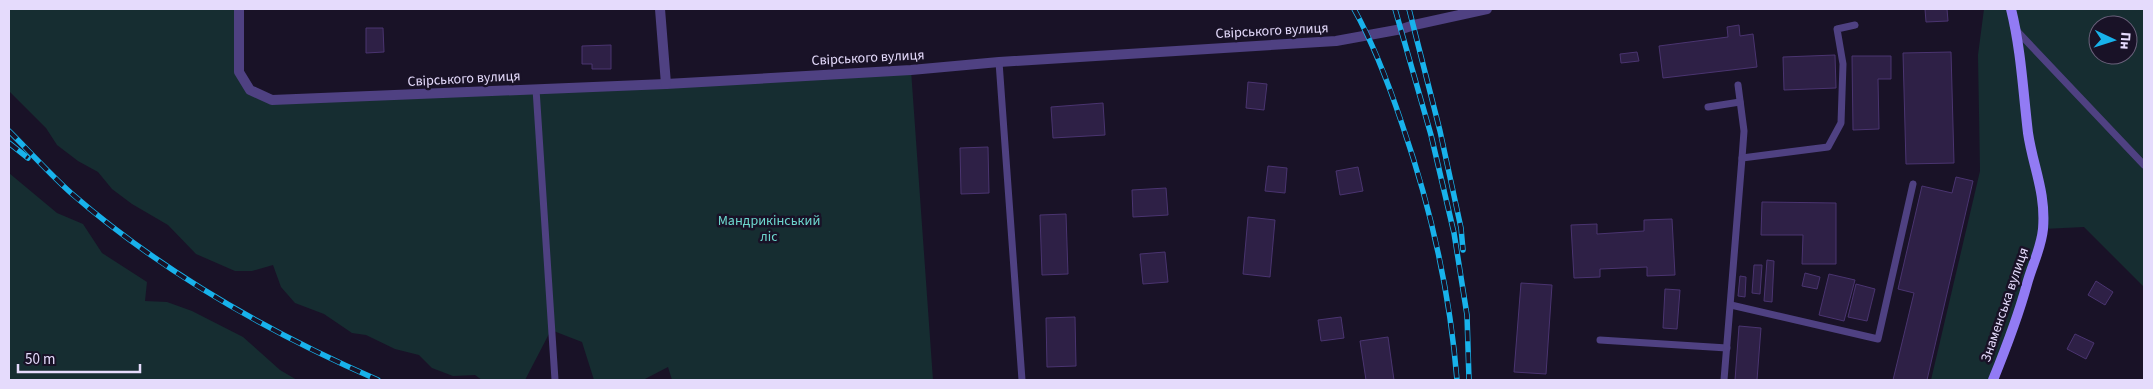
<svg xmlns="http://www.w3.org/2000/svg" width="2153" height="389" viewBox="0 0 2153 389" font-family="'Source Sans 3',sans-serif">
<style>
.green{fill:#162d31;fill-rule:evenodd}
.building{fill:#2e2046;stroke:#4a3470}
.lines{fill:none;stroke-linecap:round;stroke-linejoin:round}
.lane{stroke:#4f4182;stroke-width:7}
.street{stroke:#4f4182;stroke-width:10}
.secondary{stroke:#927bf4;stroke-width:10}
.rail-casing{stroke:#18b2eb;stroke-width:5.5}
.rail{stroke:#191227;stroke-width:4;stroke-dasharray:11;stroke-linecap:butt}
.labels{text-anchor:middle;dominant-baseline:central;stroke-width:5;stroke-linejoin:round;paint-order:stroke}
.street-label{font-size:14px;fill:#e5dbfc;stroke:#191227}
.park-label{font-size:14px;fill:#6dd7ce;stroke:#191227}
</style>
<rect width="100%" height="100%" fill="#191227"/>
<g class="green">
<path d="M9,9h230v63l11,18 22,10 639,-30 22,310h-261l-4,-13 -25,13h-49l-12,-38 -31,-12 -26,50h-43l-7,-5 -22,1 -21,-8 -13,-13 -24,-6 -29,-14 -14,-2 -28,-19 -29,-11 -14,-16 -8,-22 -21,6h-17l-39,-17 -28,-29 -36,-21 -20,-15 -14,-17 -20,-11 -21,-16 -11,-17 -37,-37z"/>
<path d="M1984,9h160v278l-60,-60 -41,2 -50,151h-62l49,-209 -2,-116zM2098,25h30v30h-30z"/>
<path d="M9,173l48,40 26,11 19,29 45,29 -2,19 22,1 25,9 51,26 37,33 17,10h-288z"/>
</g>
<g class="building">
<path d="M1925,9h22l1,12 -22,1z"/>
<path d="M1739,25l1,11 13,-2 4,33 -94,11 -4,-32 69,-9 -1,-10z"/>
<path d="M366,28h17l1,24 -18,1z"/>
<path d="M611,45v24h-19v-5h-10v-18z"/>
<path d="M1637,52l2,9 -18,2 -1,-9z"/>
<path d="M1951,52l3,111 -48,1 -3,-111z"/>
<path d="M1835,55l1,33 -52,2 -1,-33z"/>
<path d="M1852,56h39v23h-13l1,50 -26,1z"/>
<path d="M1248,82l19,2 -3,26 -18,-2z"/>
<path d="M1103,103l2,32 -52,3 -2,-31z"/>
<path d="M988,147l1,46 -28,1 -1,-46z"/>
<path d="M1268,166l19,2 -2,25 -20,-2z"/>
<path d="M1358,167l5,24 -23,4 -4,-24z"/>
<path d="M1956,177l17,4 -46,199h-34l21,-87 -16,-4 24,-103 30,7z"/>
<path d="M1166,188l2,27 -35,2 -1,-27z"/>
<path d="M1762,202l74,1v61h-34l1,-29h-42z"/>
<path d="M1066,214l2,60 -26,1 -2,-60z"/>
<path d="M1248,217l27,3 -5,57 -27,-3z"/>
<path d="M1672,219l3,56 -28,1v-9l-47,2v8l-26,1 -3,-53 26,-1v10l47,-3v-11z"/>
<path d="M1165,252l3,30 -25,2 -3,-30z"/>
<path d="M1767,260l7,1 -2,41 -8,-1z"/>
<path d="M1754,265h8l-2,29 -8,-1z"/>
<path d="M1805,273l15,4 -3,12 -15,-3z"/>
<path d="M1829,274l26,6 -11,41 -25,-6z"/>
<path d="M1740,276l6,1 -1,20 -7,-1z"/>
<path d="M2096,281l17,11 -8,13 -17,-10z"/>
<path d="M1521,283l31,2 -6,89 -32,-2z"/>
<path d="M1856,284l19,5 -8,32 -19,-4z"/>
<path d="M1665,289l15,1 -3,39 -14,-1z"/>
<path d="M1075,317l1,49 -29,1 -1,-49z"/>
<path d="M1341,317l3,21 -23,3 -3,-21z"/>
<path d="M1739,326l22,2 -4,52h-22z"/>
<path d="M2075,334l19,9 -8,16 -19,-10z"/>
<path d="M1388,337l6,43h-28l-6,-39z"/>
</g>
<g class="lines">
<g class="lane">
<path d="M2017,31l127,134"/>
<path d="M999,62l23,318"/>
<path d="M1738,85l6,46 -2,27"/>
<path d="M536,89l19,291"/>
<path d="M1708,107l32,-5"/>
<path d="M1731,305l147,34 35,-155"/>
<path d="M1600,340l127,8"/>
<path d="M1724,380l18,-222 86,-11 13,-24 2,-59 -6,-35 18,-4"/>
</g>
<g class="street">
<path d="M239,9v63l11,18 22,10 394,-16 245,-14 88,-8 337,-21 66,-12 12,-4 73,-16"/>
<path d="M660,9l6,75"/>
</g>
<path class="secondary" d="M1993,380c13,-32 25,-63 34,-96 5,-19 14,-35 16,-55 3,-37 -10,-62 -15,-96 -5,-42 -7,-84 -17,-124"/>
<defs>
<g id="rail">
<path d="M1354,9c20,36 35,76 48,115 29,84 48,169 55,256"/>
<path d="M1395,9l36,126 23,98 13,82 2,65"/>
<path d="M1409,9l31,122 21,97 2,22"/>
<path d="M9,131c20,20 40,42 62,62 91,79 197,139 307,187"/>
<path d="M9,143l19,15"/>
</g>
</defs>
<use href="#rail" class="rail-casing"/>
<use href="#rail" class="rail"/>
</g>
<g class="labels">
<g class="street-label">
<text transform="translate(1272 31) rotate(-3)">Свірського вулиця</text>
<text transform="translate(868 58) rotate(-3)">Свірського вулиця</text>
<text transform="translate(464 79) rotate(-3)">Свірського вулиця</text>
<text transform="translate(2005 305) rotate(-71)">Знаменська вулиця</text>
</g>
<g class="park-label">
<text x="769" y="221">Мандрикінський<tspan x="769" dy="16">ліс</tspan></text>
</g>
</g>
<rect width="2153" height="389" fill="none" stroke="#e5dbfc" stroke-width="20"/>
<g transform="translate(2113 40) rotate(94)"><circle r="24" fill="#191227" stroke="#6b627c"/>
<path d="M0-4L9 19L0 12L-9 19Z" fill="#18b2eb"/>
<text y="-8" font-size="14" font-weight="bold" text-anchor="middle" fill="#e5dbfc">Пн</text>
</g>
<path d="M18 364v8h122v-8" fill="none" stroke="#e5dbfc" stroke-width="2.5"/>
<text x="25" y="364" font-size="15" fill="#e5dbfc" stroke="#191227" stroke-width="4" paint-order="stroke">50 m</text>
</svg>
